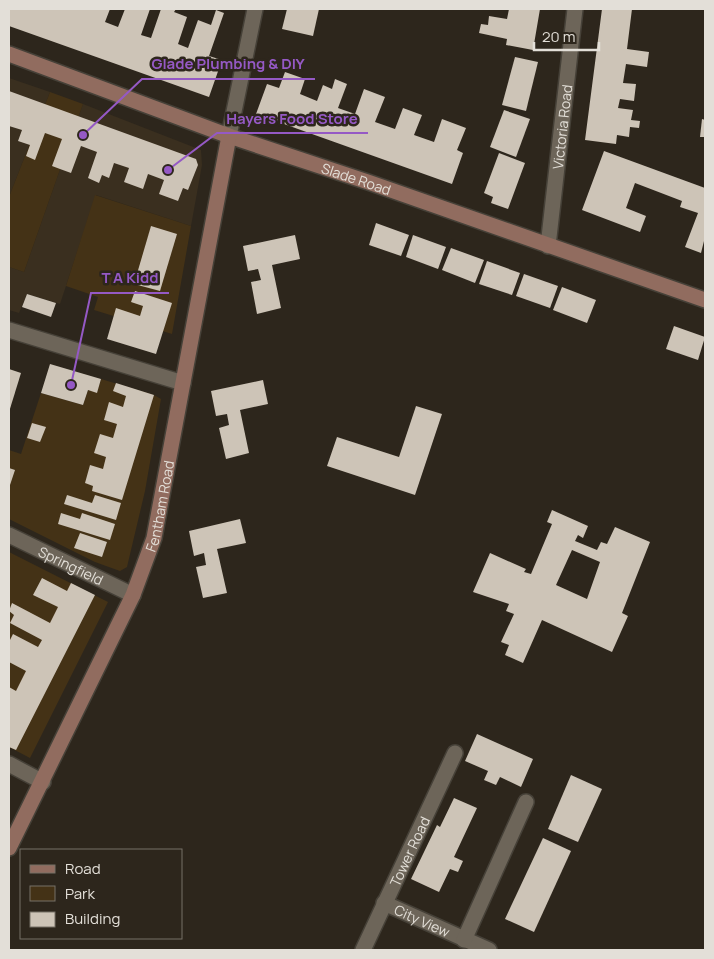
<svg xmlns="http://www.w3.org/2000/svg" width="714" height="959" viewBox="0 0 714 959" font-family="Manrope,sans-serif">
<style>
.built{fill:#3a2f1f}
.green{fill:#443216}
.building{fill:#cdc4b7;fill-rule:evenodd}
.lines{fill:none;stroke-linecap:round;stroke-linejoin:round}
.street-casing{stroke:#464138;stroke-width:18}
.secondary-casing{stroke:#464138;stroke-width:18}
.street{stroke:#6d6559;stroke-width:15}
.secondary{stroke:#916c5f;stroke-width:15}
.labels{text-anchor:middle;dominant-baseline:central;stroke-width:5;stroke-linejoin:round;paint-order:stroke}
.street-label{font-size:14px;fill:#e3dfd8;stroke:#2d261c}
.leader{fill:none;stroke:#9559c5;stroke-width:2}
.callout-dot{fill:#9559c5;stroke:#2d261c;stroke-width:2}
.callout-label{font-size:15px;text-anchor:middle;font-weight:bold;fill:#9559c5;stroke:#2d261c;stroke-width:5;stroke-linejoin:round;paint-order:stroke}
</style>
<rect width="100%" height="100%" fill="#2d261c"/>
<g class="built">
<path d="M9,78l41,14 -41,105z"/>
<path d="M83,104l118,46 1,15 -11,61 -95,-31 -36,109 -33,-10 -8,19 -10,-3v-43l15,5z"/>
</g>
<g class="green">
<path d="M50,92l33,12 -59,168 -15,-5v-70z"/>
<path d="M95,195l96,31 -19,108 -78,-24 4,-13 -32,-11z"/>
<path d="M101,379l53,16 7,4 -16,92 -18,76 -7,4 -25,-9 -86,-43v-69l12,4 20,-61 42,12 5,-15 9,2z"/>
<path d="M9,552l99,50 -78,156 -21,-11z"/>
</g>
<g class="building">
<path d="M9,9h101l-5,13 13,5 7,-18h25l-9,26 10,3 10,-29h15l-2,3 13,5 -9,27 10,4 10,-28 13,5 5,-15 8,3 -15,43 13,4 -13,37 -200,-71z"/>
<path d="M287,9h32l-6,27 -31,-7z"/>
<path d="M509,9h31l-7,41 -27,-5 1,-6 -28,-6 2,-9 7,1 1,-9 18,3z"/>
<path d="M602,9h30l-5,40 22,3 -2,15 -21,-3 -3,19 13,1 -2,17 -14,-2 -2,9 15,2 -2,10 9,1 -1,7 -9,-1 -1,10 -12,-2 -1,9 -31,-4z"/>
<path d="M515,57l23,5 -12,49 -24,-6z"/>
<path d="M285,72l20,7 -5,15 17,7 6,-16 9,4 3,-10 12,5 -9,24 17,6 9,-25 21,8 -10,25 20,7 8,-21 19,7 -8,20 20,7 8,-23 24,9 -9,22 6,3 -11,31 -196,-70 11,-30 12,4z"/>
<path d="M9,91l187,68 2,6 -10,25 -5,-2 -5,13 -19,-7 5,-14 -16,-6 -5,15 -19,-7 5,-14 -15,-5 -5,15 -7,-3 -3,8 -11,-5 9,-26 -16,-6 -10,27 -11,-4 -8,-3 10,-27 -17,-6 -10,27 -9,-4 4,-11 -12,-4 4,-11 -13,-4z"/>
<path d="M504,110l26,9 -14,38 -26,-10z"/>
<path d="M702,119l3,1v17h-5z"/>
<path d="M604,151l101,37v49l-4,16 -16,-6 13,-34 -18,-6 2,-6 -47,-18 -9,25 20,8 -6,16 -58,-22z"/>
<path d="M499,153l26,10 -17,46 -17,-6 2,-6 -9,-4z"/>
<path d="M376,223l33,12 -8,21 -32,-11z"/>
<path d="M151,226l26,8 -17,57 -26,-7z"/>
<path d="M295,235l5,24 -28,6 9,43 -24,6 -6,-32 10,-2 -3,-11 -10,2 -5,-25z"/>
<path d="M413,235l33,12 -8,22 -32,-12z"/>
<path d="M451,248l33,12 -9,23 -33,-13z"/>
<path d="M487,261l33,12 -8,22 -33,-11z"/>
<path d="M524,274l34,12 -8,22 -34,-12z"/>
<path d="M562,287l34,13 -9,23 -34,-13z"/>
<path d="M135,291l37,12 -16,51 -49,-15 9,-31 24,8 3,-10 -12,-4z"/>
<path d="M27,294l29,9 -5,14 -29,-10z"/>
<path d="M674,326l31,11 -7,23 -32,-11z"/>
<path d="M50,364l51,15 -4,14 -9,-3 -5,15 -42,-12z"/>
<path d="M9,369l12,4 -12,39z"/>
<path d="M263,380l5,24 -28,6 9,43 -23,6 -7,-31 10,-3 -2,-11 -11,2 -5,-25z"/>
<path d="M116,383l38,12 -32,105 -30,-9 1,-5 -8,-3 5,-18 13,4 3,-12 -12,-4 6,-19 13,4 4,-14 -13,-4 5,-18 14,5 3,-11 -13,-5z"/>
<path d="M416,406l26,8 -27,81 -88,-29 10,-29 62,20z"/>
<path d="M32,423l14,4 -6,15 -13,-4z"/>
<path d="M9,468l6,2 -6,18z"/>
<path d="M67,495l25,8 3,-8 26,8 -5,17 -52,-16z"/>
<path d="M552,510l36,16 -5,12 -5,-3 -3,6 22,9 4,-8 6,2 8,-17 35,15 -28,71 6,3 -16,36 -70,-32 -19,43 -18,-8 4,-10 -8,-3 13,-28 -8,-3 3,-7 -36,-12 17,-39 36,16 -2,3 7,2 21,-50 -5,-2zM572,550l28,12 -13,37 -31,-14z"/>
<path d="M61,513l19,6 2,-6 33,11 -5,16 -52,-16z"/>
<path d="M240,519l6,24 -29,6 10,44 -24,5 -7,-31 10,-2 -2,-12 -10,3 -5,-25z"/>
<path d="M80,533l27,9 -5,15 -28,-9z"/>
<path d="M42,578l25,13 4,-8 24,12 -79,155 -7,-3v-60l7,4 10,-20 -17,-9v-20l4,-8 25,13 4,-7 -32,-17 4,-8 -5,-4 3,-8 38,20 8,-16 -25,-12z"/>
<path d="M477,734l56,25 -12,28 -21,-10 -4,8 -12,-5 4,-9 -23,-10z"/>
<path d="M571,775l31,14 -24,53 -30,-13z"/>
<path d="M454,798l23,10 -23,49 9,4 -5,11 -8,-3 -11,23 -28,-13 26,-54 3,2z"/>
<path d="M543,838l28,13 -37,81 -29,-13z"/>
</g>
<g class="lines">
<defs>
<g id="street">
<path d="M229,136l26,-127"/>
<path id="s1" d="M548,246l27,-237"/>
<path d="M9,330l174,53"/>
<path id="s2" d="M9,535l124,60"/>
<path d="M9,764l34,18"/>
<path id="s3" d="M384,903l105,47"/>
<path d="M464,940l62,-138"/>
<path id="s4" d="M363,950l92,-197"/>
</g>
<g id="secondary">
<path id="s5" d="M9,54l220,82 139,46 337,118"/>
<path id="s6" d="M9,848l124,-253 21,-57 75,-402"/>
</g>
</defs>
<use href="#street" class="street-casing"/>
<use href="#secondary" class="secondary-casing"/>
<use href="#street" class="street"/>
<use href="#secondary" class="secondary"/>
</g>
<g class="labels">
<g class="street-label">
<text stroke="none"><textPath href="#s1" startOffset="120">Victoria Road</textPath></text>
<text stroke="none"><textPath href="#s5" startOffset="369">Slade Road</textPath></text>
<text stroke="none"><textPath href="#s6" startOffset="375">Fentham Road</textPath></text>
<text stroke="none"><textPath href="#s2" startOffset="69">Springfield</textPath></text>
<text stroke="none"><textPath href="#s4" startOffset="109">Tower Road</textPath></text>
<text stroke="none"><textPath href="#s3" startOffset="42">City View</textPath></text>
</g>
</g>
<path class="leader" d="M83 135L142 79H315M168 170L217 133H368M71 385L91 293H169"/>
<g class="callout-dot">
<circle cx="83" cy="135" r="5"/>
<circle cx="168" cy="170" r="5"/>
<circle cx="71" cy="385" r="5"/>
</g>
<g class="callout-label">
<text x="228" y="69">Glade Plumbing &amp; DIY</text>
<text x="292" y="124">Hayers Food Store</text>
<text x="130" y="283">T A Kidd</text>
</g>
<rect width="714" height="959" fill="none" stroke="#e3dfd8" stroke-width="20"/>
<rect x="20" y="849" width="162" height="90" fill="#2d261c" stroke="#767067"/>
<rect x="30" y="865" width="25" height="8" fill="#916c5f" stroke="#767067"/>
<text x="65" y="874" font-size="15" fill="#e3dfd8">Road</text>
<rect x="30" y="886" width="25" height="15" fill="#443216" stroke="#767067"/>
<text x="65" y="899" font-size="15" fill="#e3dfd8">Park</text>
<rect x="30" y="912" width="25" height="15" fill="#cdc4b7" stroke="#767067"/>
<text x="65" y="924" font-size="15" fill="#e3dfd8">Building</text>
<path d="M534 42v8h65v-8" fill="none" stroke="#e3dfd8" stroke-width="2.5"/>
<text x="542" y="42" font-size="15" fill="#e3dfd8" stroke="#2d261c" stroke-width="4" paint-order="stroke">20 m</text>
</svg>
